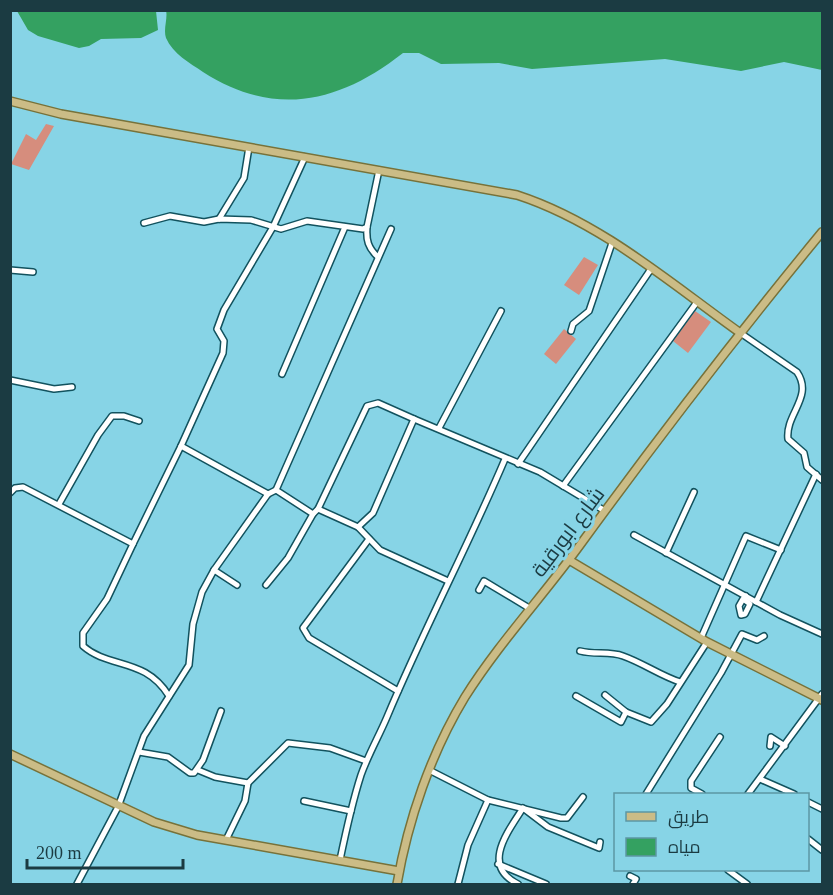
<svg xmlns="http://www.w3.org/2000/svg" width="833" height="895" viewBox="0 0 833 895" font-family="'Times New Roman',Cairo,serif">
<style>
.green{fill:#d68d7d}
.water{fill:#34a161}
.lines{fill:none;stroke-linecap:round;stroke-linejoin:round}
.minor-casing{stroke:#12525e;stroke-width:8}
.major-casing{stroke:#77723a;stroke-width:10}
.minor{stroke:#fff;stroke-width:5}
.major{stroke:#cbbc86;stroke-width:7}
.labels{text-anchor:middle;dominant-baseline:central;stroke-width:6;stroke-linejoin:round;paint-order:stroke}
.street-label{font-size:21px;fill:#1b3b42;stroke:#87d4e6}
</style>
<rect width="100%" height="100%" fill="#87d4e6"/>
<g class="green">
<path d="M46,124l8,2 -25,44 -18,-6 15,-30 10,6z"/>
<path d="M584,257l14,8 -19,30 -15,-10z"/>
<path d="M695,311l16,11 -23,31 -15,-12z"/>
<path d="M564,329l12,10 -20,25 -12,-10z"/>
</g>
<g class="water">
<path d="M166,10l656,1v59l-38,-8 -43,9 -76,-12 -133,10 -33,-6 -58,1 -22,-11h-16c-64,50 -128,65 -200,19 -13,-9 -30,-18 -37,-34 -3,-9 2,-19 0,-28z"/>
<path d="M17,11h139l2,19 -17,8 -40,1 -12,7 -10,2 -41,-12 -10,-6z"/>
</g>
<g class="lines">
<defs>
<g id="minor">
<path d="M219,219l25,-41 5,-31"/>
<path d="M144,223l26,-7 34,6 15,-3 32,1 30,9 26,-8 56,8 4,-2 12,-57"/>
<path d="M367,227c-1,13 1,21 11,30"/>
<path d="M10,270l23,2"/>
<path d="M571,331l2,-7 16,-13 23,-68"/>
<path d="M739,332l58,40c17,25 -12,42 -9,67l16,14 3,14 15,13"/>
<path d="M282,374l63,-147"/>
<path d="M10,380l44,9 18,-2"/>
<path d="M439,428l62,-117"/>
<path d="M181,446l42,-93 1,-12 -7,-12 7,-19 49,-83 32,-70"/>
<path d="M518,464l133,-195"/>
<path d="M563,486l134,-184"/>
<path d="M276,490l115,-261"/>
<path d="M10,493l5,-5 8,-1 110,57 -26,55 -24,34v13c26,23 62,11 86,50"/>
<path d="M59,504l39,-69 14,-19h12l15,5"/>
<path d="M318,509l49,-103 11,-3 36,16"/>
<path d="M358,527l22,23 68,31"/>
<path d="M634,535l146,80 42,19"/>
<path d="M369,539l-66,89 6,10 89,53"/>
<path d="M133,544l48,-98 87,48"/>
<path d="M666,553l28,-61"/>
<path d="M214,570l23,15"/>
<path d="M266,585l22,-27 25,-44"/>
<path d="M479,590l5,-9 45,27"/>
<path d="M743,599l-4,7 2,9 4,-1 5,-10 -7,-5 3,-3"/>
<path d="M756,602l60,-128"/>
<path d="M701,638l45,-102 35,14"/>
<path d="M580,651c15,4 29,0 43,5 20,7 38,20 57,26"/>
<path d="M605,695l21,17"/>
<path d="M576,696l45,26 5,-10 25,10 16,-18 40,-62"/>
<path d="M770,746l1,-9 14,9"/>
<path d="M139,752l29,5 22,16h4l9,-13 18,-49"/>
<path d="M198,770l17,7 33,6"/>
<path d="M429,770l59,30 73,18h6l16,-21"/>
<path d="M760,779l34,15"/>
<path d="M646,794l75,-121 21,-39 15,6 7,-4"/>
<path d="M702,794l-11,-6v-7l29,-44"/>
<path d="M748,794l74,-100"/>
<path d="M304,801l47,10"/>
<path d="M808,802l14,7"/>
<path d="M808,839l14,11"/>
<path d="M226,840l19,-39 3,-18 40,-40 42,5 36,13"/>
<path d="M340,860c6,-29 12,-57 21,-85 7,-20 18,-39 26,-58 37,-88 81,-171 118,-258"/>
<path d="M498,864l48,20"/>
<path d="M728,870l19,14"/>
<path d="M630,876l6,3 -3,5"/>
<path d="M77,884l41,-77 26,-71 45,-71 4,-41 9,-32 12,-22 54,-76 8,-4 37,24 5,-5 40,18 15,-14 41,-94 126,53 65,39"/>
<path d="M458,884l10,-39 20,-45"/>
<path d="M518,884c-37,-18 -11,-51 5,-76l25,19 51,21 1,-6"/>
</g>
<g id="major">
<path d="M10,101l51,13 456,81c83,27 152,87 222,137"/>
<path d="M569,560l138,82 115,58"/>
<path d="M10,754l144,68 43,13 202,36"/>
<path d="M397,884c11,-64 34,-131 68,-187 34,-54 78,-101 115,-152 78,-107 158,-211 242,-313"/>
</g>
</defs>
<use href="#minor" class="minor-casing"/>
<use href="#major" class="major-casing"/>
<use href="#minor" class="minor"/>
<use href="#major" class="major"/>
</g>
<g class="labels">
<g class="street-label">
<text transform="translate(568 532) rotate(-53)">شارع ابورقية</text>
</g>
</g>
<rect width="833" height="895" fill="none" stroke="#1b3b42" stroke-width="24"/>
<rect x="614" y="793" width="195" height="78" fill="#87d4e6" stroke="#5c97a4" stroke-width="1.5"/>
<rect x="626" y="812" width="30" height="9" fill="#cbbc86" stroke="#5c97a4" stroke-width="1.5"/>
<text x="668" y="823" font-size="18" fill="#1b3b42">طريق</text>
<rect x="626" y="838" width="30" height="18" fill="#34a161" stroke="#5c97a4" stroke-width="1.5"/>
<text x="668" y="853" font-size="18" fill="#1b3b42">مياه</text>
<path d="M27 859v9h156v-9" fill="none" stroke="#1b3b42" stroke-width="3"/>
<text x="36" y="859" font-size="18" fill="#1b3b42" stroke="#87d4e6" stroke-width="4.5" paint-order="stroke">200 m</text>
</svg>
